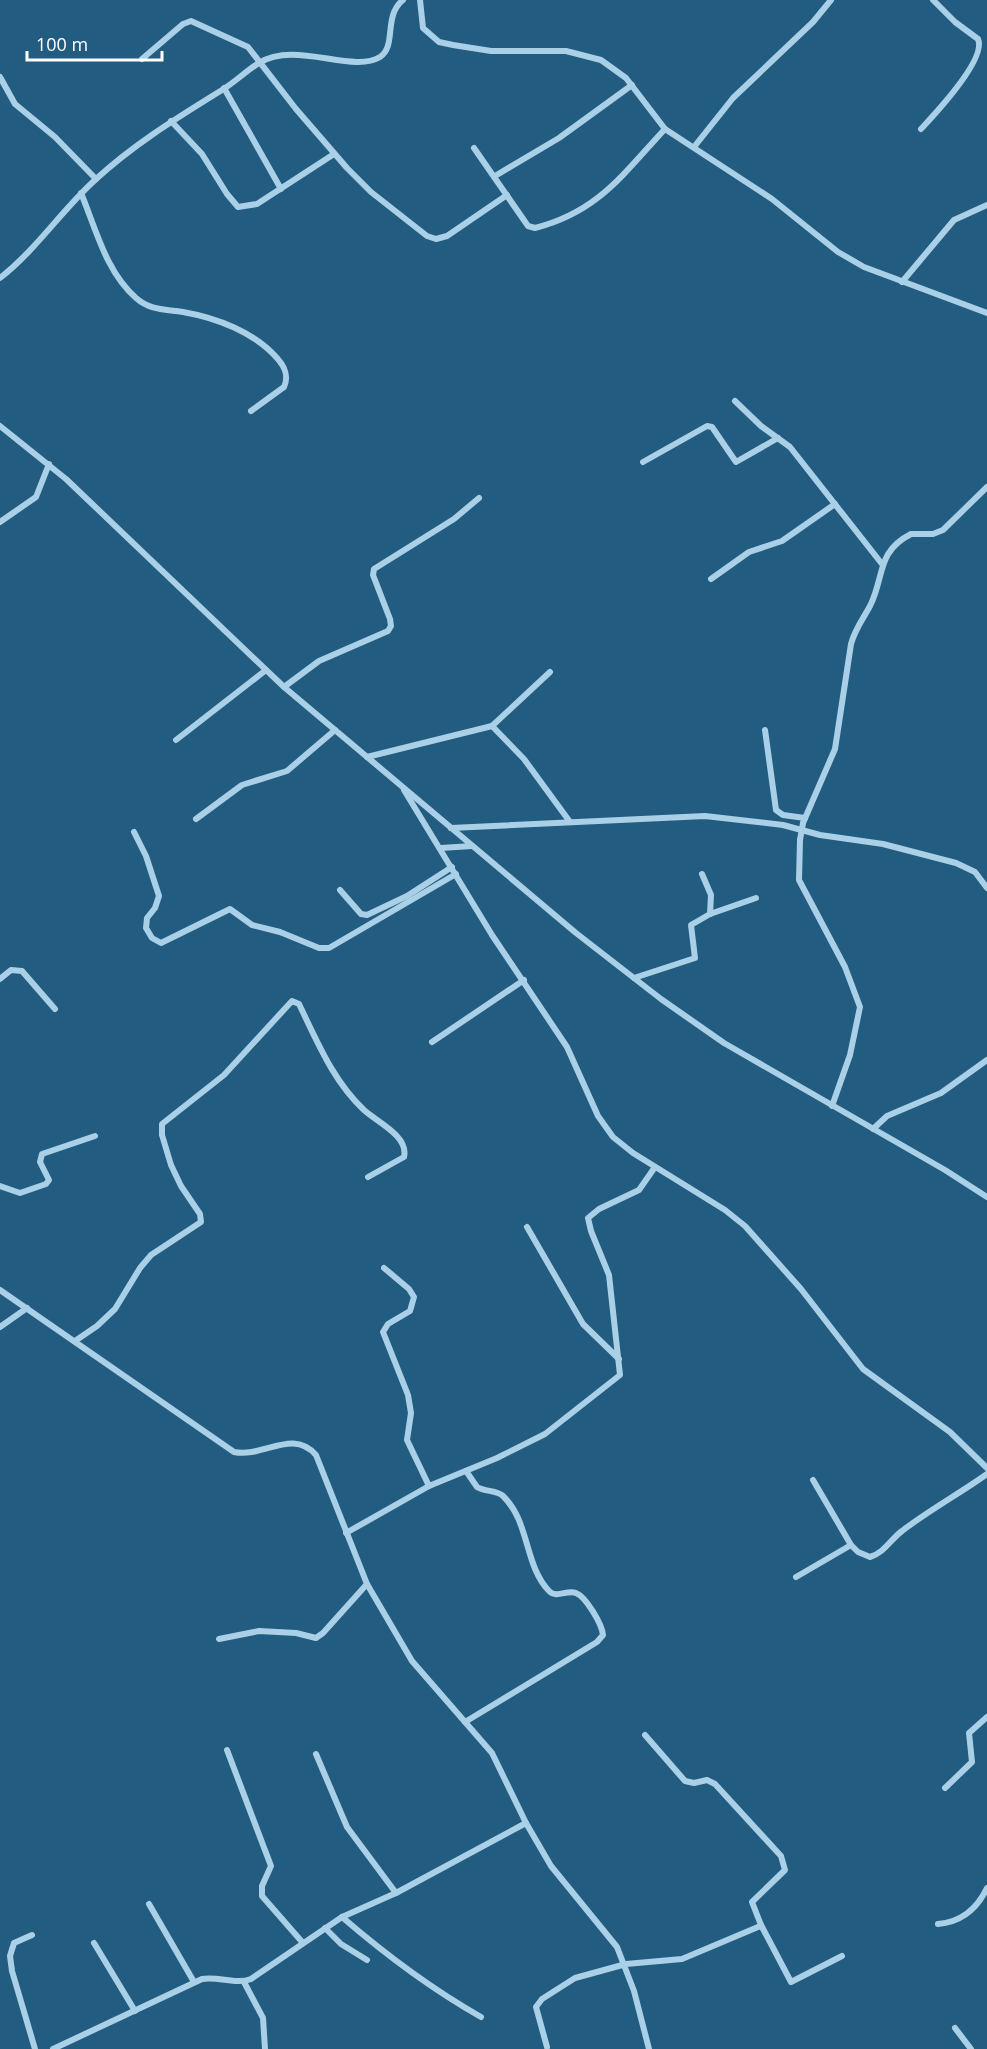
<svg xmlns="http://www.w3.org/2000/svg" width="987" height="2049" viewBox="0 0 987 2049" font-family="'Open Sans',sans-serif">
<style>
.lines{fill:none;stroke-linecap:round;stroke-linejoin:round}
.minor{stroke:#aad0e7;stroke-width:6}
.minor-bridge{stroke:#aad0e7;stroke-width:6}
</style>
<rect width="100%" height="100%" fill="#235c81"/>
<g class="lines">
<g class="minor">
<path d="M420,0l3,28 16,14 14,3 38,6h75l35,9 25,18 39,51 107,70 66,53 26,15 123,46"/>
<path d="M142,59l41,-35 8,-3 57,26 48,62 51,59 24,24 56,44 9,3 11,-3 60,-41"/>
<path d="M0,77l15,27 40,33 41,42"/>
<path d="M224,88l57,101"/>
<path d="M171,121l31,33 25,40 11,13 19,-3 77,-50"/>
<path d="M921,129c14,-15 66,-70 57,-90l-23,-17 -22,-22"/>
<path d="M694,147l39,-49 80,-76 18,-22"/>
<path d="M474,148l54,78 7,2c63,-16 88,-54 130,-99"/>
<path d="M495,176l64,-38 73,-53"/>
<path d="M81,193c15,36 25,79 55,105 15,13 29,11 47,14 34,6 71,20 94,46 8,9 12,18 7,29l-33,24"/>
<path d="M0,278c36,-28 61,-67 95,-98 39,-36 82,-62 127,-90 13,-8 24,-19 37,-27 36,-23 93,11 121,-6 17,-11 3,-41 23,-57"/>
<path d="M902,282l52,-62 33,-15"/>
<path d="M735,401l26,25 29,21 92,117"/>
<path d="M0,426l66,53 218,208 292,246 85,66 63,44 221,127 42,27"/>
<path d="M643,462l64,-36 5,1 24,35 42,-24"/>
<path d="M0,522l36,-25 13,-33"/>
<path d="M711,579l38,-27 33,-11 53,-37"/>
<path d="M284,687l35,-26 69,-30 3,-5 -1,-7 -17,-44 1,-6 80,-50 25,-21"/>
<path d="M492,726l58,-54"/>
<path d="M765,730l11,80 7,5 22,3"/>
<path d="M176,740l90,-70"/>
<path d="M367,757l125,-31 32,33 46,63"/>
<path d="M404,790l88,145 75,112 31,69 15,21 20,16 92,57 20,16 56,63 62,80 87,63 37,36"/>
<path d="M196,819l46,-34 45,-14 48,-41"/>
<path d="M803,823l32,-74 16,-105c4,-15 12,-25 19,-38 15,-30 6,-54 41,-72h22l10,-4 44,-43"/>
<path d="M451,828l254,-12 78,9 37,10 63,9 73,19 19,9 12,16"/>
<path d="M134,832l12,24 13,40 -4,12 -8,10 -1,10 6,10 9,5 69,-34 22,16 28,7 39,16h10l127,-74"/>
<path d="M800,840l-1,40 46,87 15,40 -10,48 -18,51"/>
<path d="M441,848l31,-2"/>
<path d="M702,874l9,21 -1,19"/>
<path d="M340,890l21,24 6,1 40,-19 45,-29"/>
<path d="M634,978l61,-20 -4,-33 19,-11 46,-16"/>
<path d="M0,979l11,-9 11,1 33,38"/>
<path d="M432,1042l92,-62"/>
<path d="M873,1129l14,-13 54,-23 46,-33"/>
<path d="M0,1186l20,7 26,-9 3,-4 -9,-18 2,-8 53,-18"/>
<path d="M527,1227l56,97 36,35"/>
<path d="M384,1268l25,21 5,8 -4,14 -22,13 -5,8 25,63 3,18 -4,27 22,46"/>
<path d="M0,1290l234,162c30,6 58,-24 82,3l51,129 45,77 80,92 34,70 25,43 66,81 17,44 15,58"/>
<path d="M0,1327l27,-19"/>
<path d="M75,1341l22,-15 18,-17 25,-41 11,-13 50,-33 -1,-8 -19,-28 -10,-21 -9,-30v-11l62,-49 68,-74 7,3c18,37 34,77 65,106 13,12 45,26 40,47l-36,20"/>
<path d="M813,1480l38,65 7,7 12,5c14,-4 21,-18 32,-26 27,-21 57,-37 85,-57"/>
<path d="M346,1533l83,-47 68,-28 48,-24 75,-59 -11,-100 -18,-44 -3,-13 11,-9 40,-19 16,-23"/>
<path d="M796,1577l55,-32"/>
<path d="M219,1639l40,-8 37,2 20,5 7,-5 44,-49"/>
<path d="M465,1722l132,-80 6,-7c-1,-11 -17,-38 -27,-42 -9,-4 -19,6 -27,-2 -25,-26 -19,-69 -46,-95 -6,-6 -18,-4 -26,-9l-11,-16"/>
<path d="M227,1750l44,116 -9,20v10l41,47"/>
<path d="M316,1754l31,73 49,66"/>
<path d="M945,1788l27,-26 -3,-29 18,-16"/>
<path d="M149,1904l45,78"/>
<path d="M342,1917c44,38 88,71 139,100"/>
<path d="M938,1924c24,-2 39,-15 49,-36"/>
<path d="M761,1925l30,57 51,-26"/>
<path d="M325,1928l16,16 26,16"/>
<path d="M32,1935l-18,8 -4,13 2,15 23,78"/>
<path d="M94,1943l41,68"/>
<path d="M244,1982l19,36 2,31"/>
<path d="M955,2028l16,21"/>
<path d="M547,2047l-11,-40 6,-8 33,-21 51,-14 56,-5 76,-32 3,-2 -9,-23 33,-32 -4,-14 -66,-72 -8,-4 -13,3 -9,-2 -40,-46"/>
<path d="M53,2049l149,-70c16,-3 35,6 49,0l91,-62 54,-24 130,-70"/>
</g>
<path class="minor-bridge" d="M800,840l3,-17"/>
</g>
<path d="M27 51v9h135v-9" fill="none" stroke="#ffffff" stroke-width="3"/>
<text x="36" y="51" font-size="18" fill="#ffffff" stroke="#235c81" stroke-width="4.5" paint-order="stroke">100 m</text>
</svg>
